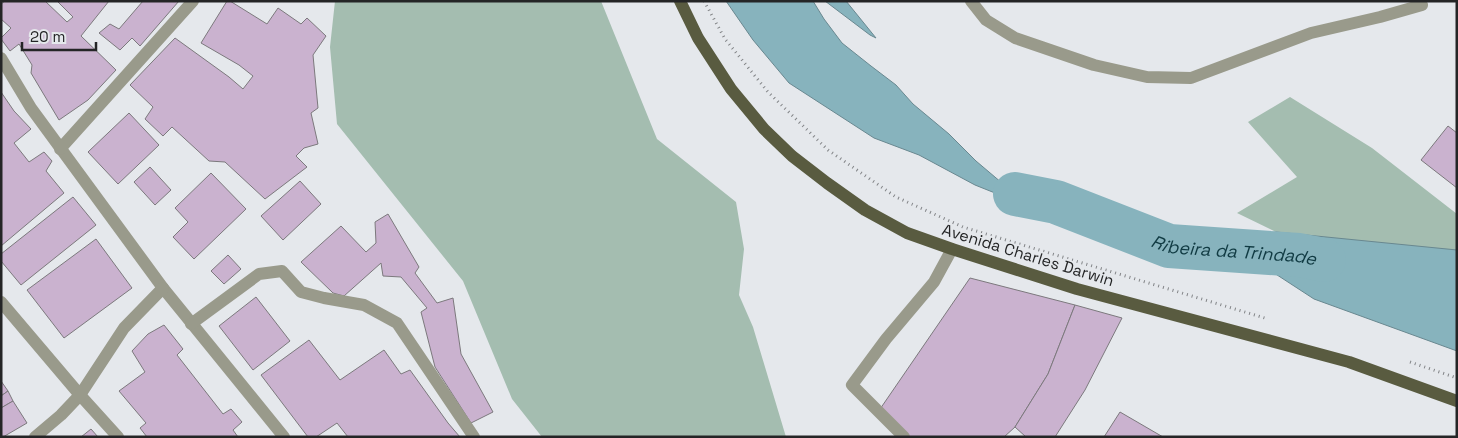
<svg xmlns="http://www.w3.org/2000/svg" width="1458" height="438" viewBox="0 0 1458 438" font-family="'Space Grotesk',sans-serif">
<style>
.green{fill:#a4bdb0}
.water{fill:#87b3bd;stroke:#698890}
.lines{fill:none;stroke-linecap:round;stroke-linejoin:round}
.river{stroke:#87b3bd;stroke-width:44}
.building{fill:#cab2cf;stroke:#7c797d}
.path{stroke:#828487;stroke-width:3;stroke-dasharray:1 4;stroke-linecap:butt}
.minor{stroke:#999a8b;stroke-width:12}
.major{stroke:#595b40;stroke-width:12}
.labels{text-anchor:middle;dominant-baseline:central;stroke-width:4;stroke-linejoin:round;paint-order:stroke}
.street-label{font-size:16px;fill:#242526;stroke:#e5e8ec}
.water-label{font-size:18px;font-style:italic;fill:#113b43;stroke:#e5e8ec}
</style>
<rect width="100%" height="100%" fill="#e5e8ec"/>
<g class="green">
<path d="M335,1h266l56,138 79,63 8,47 -5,46 14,32 33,110h-244l-30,-38 -49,-118 -126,-157 -7,-77z"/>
<path d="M1290,97l82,51 85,66v45l-181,-27 -39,-19 60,-36 -49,-55z"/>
</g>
<g class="water">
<path d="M726,1h87l11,18 18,24 29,23 25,19 17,19 36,30 27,27 39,33 -5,2 -10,-1 -25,-10 -56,-30 -45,-17 -85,-55 -36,-43z"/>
<path d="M825,1h21l30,37 -6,-3z"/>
<path d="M1276,232l181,18v101l-143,-52 -43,-28 -12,-37z"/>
</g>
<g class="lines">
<path class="river" id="s1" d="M1015,194l41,8 113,44 130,9 25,5"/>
</g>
<g class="building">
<path d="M5,1h40l22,21 6,-5 -16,-16h52l-28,35 35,34 -28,30 -29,20 -28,-47 1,-8 -13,-21 -9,7 -9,-12v-1l10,-10 -10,-9v-15z"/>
<path d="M143,1h36l-39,45 -8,-8 -12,12 -21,-17 11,-9 9,5z"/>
<path d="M227,1h3l37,23 11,-16 23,16 6,-6 19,18 -13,19 5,53 -7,5 7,31 -14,4 -8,8 11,11 -42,32 -40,-37 -16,-1 -37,-34 -9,9 -18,-17 8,-12 -23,-22 45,-47 54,39 14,12 10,-13 -14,-11 -38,-22z"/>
<path d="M1,92l13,19 17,18 -17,14 15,19 15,-10 8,9 -6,10 18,22 -63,53z"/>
<path d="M129,113l30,32 -41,39 -30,-32z"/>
<path d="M1448,126l9,7v55l-36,-28z"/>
<path d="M150,167l21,23 -16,15 -21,-23z"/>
<path d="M211,173l35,36 -52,50 -21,-22 15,-15 -13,-14z"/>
<path d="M300,181l21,23 -38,36 -22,-24z"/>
<path d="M73,197l23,28 -75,60 -20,-24v-7z"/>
<path d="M388,214l31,53 -4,6 22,30 16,-5 8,56 32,58 -22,11 -36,-56 -14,-55 6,-4 -26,-31 -18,-1 -2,-13 -37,33 -11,-3 -32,-31 40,-36 25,26 10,-9 -1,-21z"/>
<path d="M96,239l36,49 -68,50 -37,-48z"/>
<path d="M228,255l13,14 -17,15 -13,-13z"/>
<path d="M970,278l105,27 -27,69 -33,53 -11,10h-100l-26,-25z"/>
<path d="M256,297l34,44 -37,29 -34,-44z"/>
<path d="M1075,305l47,13 -37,72 -30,47h-29l-11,-10 33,-53z"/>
<path d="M164,325l19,24 -6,6 46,59 8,-5 11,13 -9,8 5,7h-91l-7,-9 6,-5 -27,-32 26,-19 -13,-21 16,-17z"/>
<path d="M309,340l31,40 44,-30 17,24 9,-4 38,53 12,14h-112l-11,-14 -21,14h-8l-47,-62z"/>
<path d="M1,381l7,10 -7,5z"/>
<path d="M8,391l5,10 -12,7v-12z"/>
<path d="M13,401l14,22 -24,14h-2v-29z"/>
<path d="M1120,412l43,25h-59z"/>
<path d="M91,429l7,8h-17z"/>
</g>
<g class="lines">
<g class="path">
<path d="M704,1l21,38 43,53 60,58 68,47 67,30 305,92"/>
<path d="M1410,362l47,16"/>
</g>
<g class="minor">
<path d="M971,1l15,19 29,18 79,27 53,12 44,1 120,-45 69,-16 42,-12"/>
<path d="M1,58l30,50 132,180 121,149"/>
<path d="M60,149l133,-148"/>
<path d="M1,302l79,93 38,42"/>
<path d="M191,324l68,-50 23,-3 19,21 23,6 40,7 33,18 77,114"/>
<path d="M35,437l26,-22 19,-20 44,-67 39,-40"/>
<path d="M904,437l-52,-52 34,-46 48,-57 18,-33"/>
</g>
<path class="major" d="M680,1l18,37 33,51 33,40 28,27 35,27 38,27 42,23 45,16 125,40 272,73 108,39"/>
</g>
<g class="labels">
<g class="street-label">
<text transform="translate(1028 255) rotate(17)">Avenida Charles Darwin</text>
</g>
<g class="water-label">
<text stroke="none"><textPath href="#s1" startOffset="228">Ribeira da Trindade</textPath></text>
</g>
</g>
<rect width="1458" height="438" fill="none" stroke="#242526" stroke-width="5"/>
<path d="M22 42v8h74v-8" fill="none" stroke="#242526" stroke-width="2.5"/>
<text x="30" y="42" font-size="15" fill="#242526" stroke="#e5e8ec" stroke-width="4" paint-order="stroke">20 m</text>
</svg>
